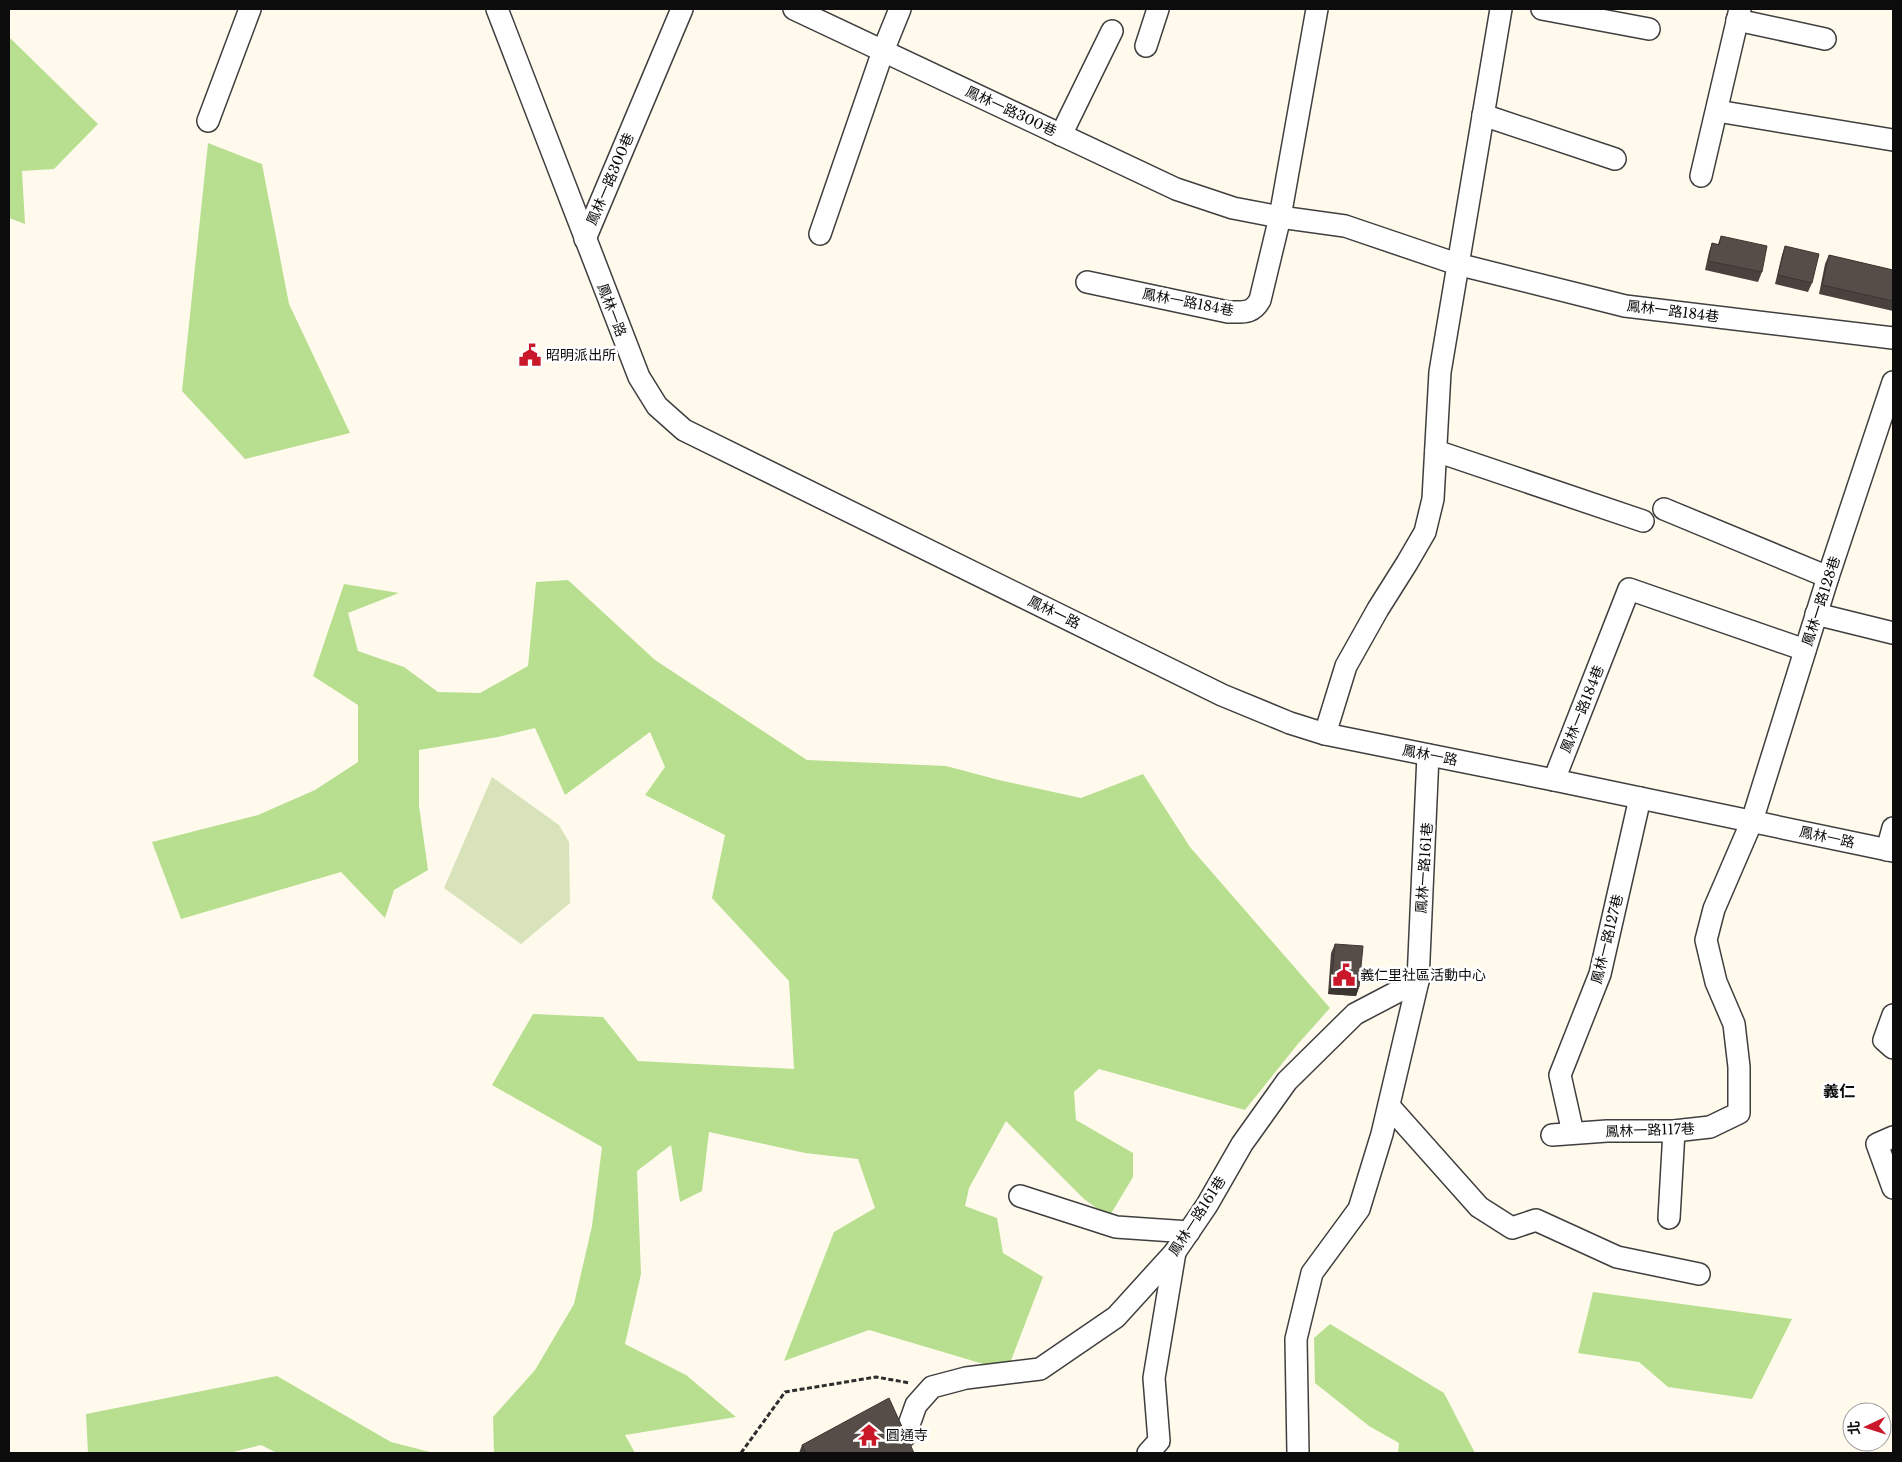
<svg xmlns="http://www.w3.org/2000/svg" width="1902" height="1462" viewBox="0 0 1902 1462" font-family="'Libre Baskerville','Noto Sans TC',serif">
<style>
.forest{fill:#b8df90}
.cemetery{fill:#d8e3bb}
.lines{fill:none;stroke-linecap:round;stroke-linejoin:round}
.minor-casing{stroke:#3f3f3f;stroke-width:24}
.path{stroke:#2e2e2e;stroke-width:3;stroke-dasharray:5 2.5;stroke-linecap:butt}
.minor{stroke:#fff;stroke-width:21}
.wall{fill:#4a423e}
.shaded-wall{fill:#3c3632}
.building{fill:#564d48;stroke:#3c3632}
.labels{text-anchor:middle;dominant-baseline:central;stroke-width:5;stroke-linejoin:round;paint-order:stroke}
.street-label{font-size:14px;fill:#0c0c0c;stroke:#fff}
.poi-label{font-size:14px;fill:#0c0c0c;stroke:#fff;text-anchor:start}
.quarter-label{font-size:16px;font-weight:bold;fill:#0c0c0c;stroke:#fff}
</style>
<rect width="100%" height="100%" fill="#fffaec"/>
<g class="forest">
<path d="M9,37l89,87 -44,45 -32,2 3,53 -16,-6z"/>
<path d="M208,143l54,21 27,140 61,129 -105,26 -63,-68z"/>
<path d="M568,580l87,80 152,100 139,6 53,14 82,18 62,-24 47,73 140,161 -33,37 -52,65 -146,-41 -25,23 2,28 57,33v24l-24,40 -25,-18 -78,-78 -37,67 -4,18 32,12 6,35 40,24 -36,94 -138,-41 -85,31 50,-129 41,-24 -17,-49 -53,-6 -96,-21 -7,59 -22,11 -9,-57 -34,26 4,103 -16,70 61,31 50,42 -111,18 10,18h-141l-1,-36 42,-47 39,-66 18,-78 10,-79 -110,-62 41,-71 70,3 35,44 156,8 -5,-88 -77,-83 13,-63 -80,-40 20,-28 -15,-35 -85,63 -30,-67 -37,9 -79,13v56l9,64 -34,20 -9,28 -44,-46 -160,47 -29,-77 106,-27 57,-25 43,-28v-57l-45,-29 31,-92 55,9 -51,20 10,38 46,16 34,25 42,1 48,-27 8,-84z"/>
<path d="M1593,1292l199,27 -40,80 -84,-12 -29,-25 -61,-9z"/>
<path d="M1330,1324l114,69 31,60h-77l1,-10 -30,-17 -54,-43 -1,-45z"/>
<path d="M277,1376l114,66 43,11h-157l-16,-8 -32,8h-141l-2,-39z"/>
</g>
<path class="cemetery" d="M492,777l67,48 10,17 1,61 -49,41 -77,-56z"/>
<g class="lines">
<defs>
<g id="minor">
<path d="M497,9l142,368 18,29 27,24 538,265 68,28 35,11 229,46 339,71"/>
<path d="M794,9l382,180 57,19 47,9 65,9 112,38 168,42 268,32"/>
<path d="M1542,9l107,20"/>
<path d="M1737,20l88,19"/>
<path d="M1146,46l12,-37"/>
<path d="M1717,111l176,29"/>
<path d="M1483,115l132,44"/>
<path d="M208,121l42,-112"/>
<path d="M1061,135l51,-104"/>
<path d="M1701,176l39,-167"/>
<path d="M820,234l63,-183 17,-42"/>
<path d="M585,239l97,-230"/>
<path d="M1087,282l141,30c16,0 24,2 32,-12l20,-83 37,-208"/>
<path d="M1436,451l207,70"/>
<path d="M1664,509l164,68"/>
<path d="M1816,614l77,19"/>
<path d="M1325,734l21,-68 32,-57 29,-46 18,-31 8,-33 7,-127 61,-363"/>
<path d="M1554,780l75,-191 176,61"/>
<path d="M1887,850l6,-22"/>
<path d="M1893,1015l-9,25 9,8"/>
<path d="M1389,1106l90,101 33,21 24,-8 81,37 82,17"/>
<path d="M1573,1133l-13,-58 40,-101 40,-176"/>
<path d="M1552,1135l55,-4h67l36,-4 29,-14v-46l-5,-43 -18,-42 -10,-42 8,-31 38,-88 76,-244 65,-195"/>
<path d="M1893,1137l-16,7 16,44"/>
<path d="M1020,1196l96,31 73,5"/>
<path d="M1669,1218l5,-87"/>
<path d="M905,1436l11,-31 16,-18 34,-9 74,-9 76,-52 59,-65 32,-47 35,-61 45,-63 68,-67 63,-33"/>
<path d="M1148,1453l11,-12 -5,-63 21,-126"/>
<path d="M1298,1453l-2,-114 16,-66 47,-64 23,-75 36,-153 10,-226"/>
</g>
</defs>
<use href="#minor" class="minor-casing"/>
<path class="path" d="M741,1453l44,-61 91,-15 34,6"/>
<use href="#minor" class="minor"/>
</g>
<g class="wall">
<path d="M1721,236l41,36 -4,10 -53,-12 4,-18 3,-9 6,1z"/>
<path d="M1785,246l27,37 -4,9 -33,-8 7,-29z"/>
<path d="M1829,255l64,15v41l-74,-17 6,-30z"/>
<path d="M1335,944l24,43 -3,9 -28,-2 3,-41z"/>
<path d="M802,1445l112,8h-115z"/>
</g>
<path class="shaded-wall" d="M1331,985l28,2 -3,9 -28,-2z"/>
<g class="building">
<path d="M1721,236l46,10 -5,26 -54,-11 4,-18 7,2z"/>
<path d="M1785,246l34,8 -7,29 -34,-8z"/>
<path d="M1829,255l64,15v31l-71,-16z"/>
<path d="M1335,944l28,2 -4,41 -28,-2z"/>
<path d="M889,1398l25,55h-108l-4,-8z"/>
</g>
<defs>
<symbol id="civic-bare" viewBox="-9 -9 18 18"><path d="M-.6-6.5H3V-4.5H.6V-3L4-1V1h2V6H-6V1h2V-1L-.6-3ZM-1.2 2.5V6h2.4V2.5Z" fill="#c9182a" stroke="#fff" stroke-width="2.5" paint-order="stroke"/></symbol>
<symbol id="temple-bare" viewBox="-9 -9 18 18"><path d="M0-6L5-2H3V0L6.5 2.5H4V6H1.5V3h-3V6H-4V2.5H-6.5L-3 0V-2H-5Z" fill="#c9182a" stroke="#fff" stroke-width="2.5" paint-order="stroke"/></symbol>
</defs>
<g fill-rule="evenodd">
<use href="#civic-bare" x="514" y="339" width="32" height="32"/>
<use href="#civic-bare" x="1328" y="959" width="32" height="32"/>
<use href="#temple-bare" x="853" y="1419" width="32" height="32"/>
</g>
<g class="labels">
<g class="street-label">
<text transform="translate(1011 111) rotate(25)">鳳林一路300巷</text>
<text transform="translate(610 179) rotate(-67)">鳳林一路300巷</text>
<text transform="translate(1188 302) rotate(11)">鳳林一路184巷</text>
<text transform="translate(612 310) rotate(69)">鳳林一路</text>
<text transform="translate(1673 311) rotate(7)">鳳林一路184巷</text>
<text transform="translate(1821 601) rotate(-72)">鳳林一路128巷</text>
<text transform="translate(1054 612) rotate(26)">鳳林一路</text>
<text transform="translate(1582 709) rotate(-68)">鳳林一路184巷</text>
<text transform="translate(1430 755) rotate(11)">鳳林一路</text>
<text transform="translate(1827 837) rotate(12)">鳳林一路</text>
<text transform="translate(1424 868) rotate(-86)">鳳林一路161巷</text>
<text transform="translate(1607 939) rotate(-76)">鳳林一路127巷</text>
<text transform="translate(1650 1130) rotate(-2)">鳳林一路117巷</text>
<text transform="translate(1197 1216) rotate(-57)">鳳林一路161巷</text>
</g>
<g class="poi-label">
<text x="546" y="355">昭明派出所</text>
<text x="1360" y="975">義仁里社區活動中心</text>
<text x="886" y="1435">圓通寺</text>
</g>
<g class="quarter-label">
<text x="1839" y="1091">義仁</text>
</g>
</g>
<rect width="1902" height="1462" fill="none" stroke="#0c0c0c" stroke-width="20"/>
<g transform="translate(1867 1427) rotate(266)"><circle r="24" fill="#ffffff" stroke="#9e9e9e"/>
<path d="M0-4L9 19L0 12L-9 19Z" fill="#c9182a"/>
<text y="-8" font-size="14" font-weight="bold" text-anchor="middle" fill="#0c0c0c">北</text>
</g>
</svg>
